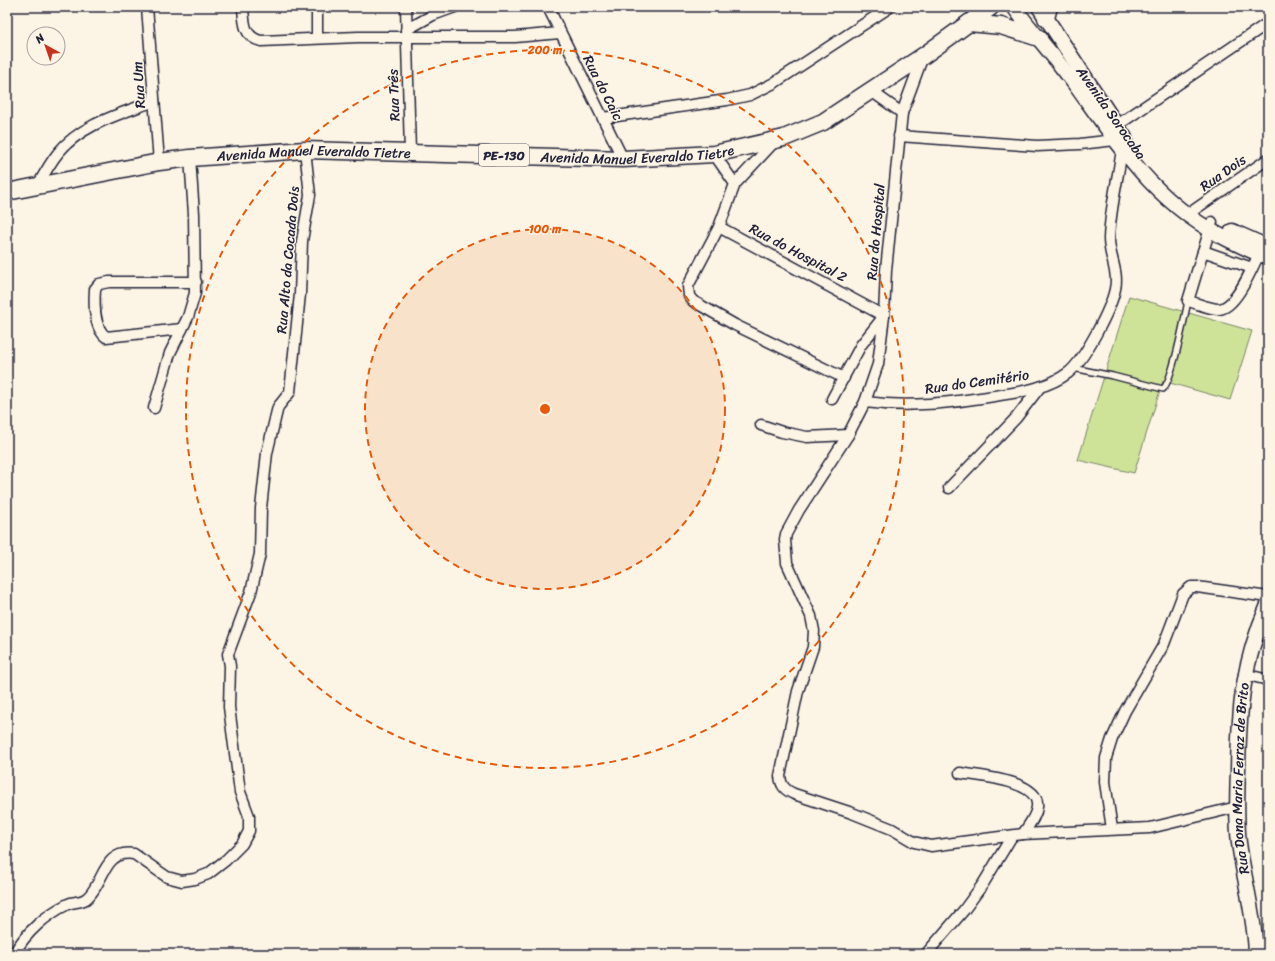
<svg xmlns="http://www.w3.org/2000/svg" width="1275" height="961" viewBox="0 0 1275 961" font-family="Sriracha,sans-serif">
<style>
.green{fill:#cfe398;stroke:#78826a}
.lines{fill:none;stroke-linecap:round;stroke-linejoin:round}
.lane-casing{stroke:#22223b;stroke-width:8}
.street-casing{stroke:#22223b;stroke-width:13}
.secondary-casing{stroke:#22223b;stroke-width:17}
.primary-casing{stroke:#22223b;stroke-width:19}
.lane{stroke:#fcf5e5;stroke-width:5}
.street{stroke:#fcf5e5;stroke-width:10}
.secondary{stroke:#fcf5e5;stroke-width:14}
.primary{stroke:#fcf5e5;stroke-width:16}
.ring{fill:none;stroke:#e8590c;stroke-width:2;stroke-dasharray:7 5}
.labels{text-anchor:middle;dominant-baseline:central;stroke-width:3;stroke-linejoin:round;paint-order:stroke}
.shield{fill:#fcf5e5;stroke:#63616e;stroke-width:1}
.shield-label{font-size:13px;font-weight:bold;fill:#22223b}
.street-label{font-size:14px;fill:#22223b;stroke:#fcf5e5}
.centre{fill:#e8590c;stroke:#fcf5e5;stroke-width:2}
.ring-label{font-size:12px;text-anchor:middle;font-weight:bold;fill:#e8590c;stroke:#fcf5e5;stroke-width:3;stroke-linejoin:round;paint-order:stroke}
</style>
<rect width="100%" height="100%" fill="#fcf5e5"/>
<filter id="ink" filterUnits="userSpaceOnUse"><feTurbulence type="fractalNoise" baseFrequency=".025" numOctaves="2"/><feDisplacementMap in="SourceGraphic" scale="8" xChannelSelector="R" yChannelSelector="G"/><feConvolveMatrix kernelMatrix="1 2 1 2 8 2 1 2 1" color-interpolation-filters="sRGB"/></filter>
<g filter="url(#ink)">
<path class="green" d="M1129,296l123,35 -22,69 -67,-19 -29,92 -56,-13z"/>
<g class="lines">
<defs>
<path id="lane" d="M1073,368l40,8 50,13c9,-8 22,-73 25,-88"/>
<g id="street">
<path d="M147,7l12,155"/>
<path d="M243,7c1,16 1,30 18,34l97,-4h157l45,-4"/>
<path d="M317,7v31"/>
<path d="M406,7l4,145"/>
<path d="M548,7l75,152"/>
<path d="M406,30l27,-15 22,-8"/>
<path d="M923,56l-21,57 -16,157 -2,46 -6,48 -13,38 -17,33 -49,75 -13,24 -1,6 2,23 24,53 3,15 -1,16 -15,44 -18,85c1,10 5,14 14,18l58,19 40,16 22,13 17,4 92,-12 127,-6 87,-21"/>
<path d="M871,91l31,22"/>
<path d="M603,118l124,-18 23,-5 24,-12 116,-76"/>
<path d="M1116,126l152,-103"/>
<path d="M899,136l138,10 43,-2 35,-4"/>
<path d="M714,154l21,30 -16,43 -31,59 1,10 4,5 42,24 109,53"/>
<path d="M735,184l40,-43"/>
<path d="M38,185c6,-11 12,-22 20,-32 23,-29 63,-39 96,-52"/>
<path d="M1194,210l74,-51"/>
<path d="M1212,222l-24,79c9,2 21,8 31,8 17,-1 33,-41 40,-55"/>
<path d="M719,227l165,89"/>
<path d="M1203,251l49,17"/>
<path d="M182,329l-76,8c-12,-9 -12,-34 -11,-48l4,-5 10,-2h87"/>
<path d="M832,399l29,-54 23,-29"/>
<path d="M865,402c44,6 85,1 129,-6 25,-4 53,-7 74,-23 16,-12 43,-64 47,-84 4,-17 -6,-33 -6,-50 1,-30 9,-60 13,-90"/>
<path d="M154,408l16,-55 18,-36 7,-24 -1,-79 -4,-56"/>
<path d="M761,425l21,7 25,5 41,-2"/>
<path d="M949,488l67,-70 24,-31"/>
<path d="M1244,674l24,6"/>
<path d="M960,773c17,3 81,7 77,34 -1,10 -9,19 -14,27"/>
<path d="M1112,829l-7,-47 1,-24 6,-19 13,-28 39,-67 19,-50 8,-7h6l71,10"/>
<path d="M1255,945l13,1"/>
<path d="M14,954c11,-21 33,-40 54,-50 7,-3 15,-1 20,-7 16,-15 16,-48 46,-43l33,23 15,4 13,-2 13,-5 18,-14 16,-16 7,-13v-15l-9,-24 -11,-85 1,-41 -2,-12 23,-62 9,-38 1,-46 6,-55 9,-38 2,-8 12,-15 10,-98 2,-53 8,-46 -5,-45"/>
<path d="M926,954l38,-44 19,-26 29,-48"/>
</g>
<g id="secondary">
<path d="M1014,7c19,26 41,50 60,76 46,63 82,122 155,157 13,6 25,13 39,17"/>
<path d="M1039,7l86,131"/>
<path d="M1232,231l36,16"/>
<path id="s1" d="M1256,954c-1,-37 -12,-74 -17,-111 -3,-24 -2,-48 -1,-72 1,-63 4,-107 30,-166"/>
</g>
<g id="primary">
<path d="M1046,18l3,-11"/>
<path d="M969,23l32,3 38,12"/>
<path id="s2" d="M7,192l152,-30 31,-4 115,-8 318,9 91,-5 70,-16 39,-16 100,-66 68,-49"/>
</g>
</defs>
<use href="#lane" class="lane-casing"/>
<use href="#street" class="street-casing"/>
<use href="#secondary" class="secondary-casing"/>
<use href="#primary" class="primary-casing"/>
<use href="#lane" class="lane"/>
<use href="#street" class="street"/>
<use href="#secondary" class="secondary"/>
<use href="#primary" class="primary"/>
</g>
</g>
<circle cx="545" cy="409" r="180" fill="#e8590c" fill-opacity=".12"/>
<g class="ring">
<circle cx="545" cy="409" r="180"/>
<circle cx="545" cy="409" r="359"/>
</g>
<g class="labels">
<rect class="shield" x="479" y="144" width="50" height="22" rx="3"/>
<g class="shield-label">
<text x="504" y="155">PE-130</text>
</g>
<g class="street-label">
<text transform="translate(139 85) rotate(-94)">Rua Um</text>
<text transform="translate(603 88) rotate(63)">Rua do Caic</text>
<text transform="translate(394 95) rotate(-92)">Rua Três</text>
<text transform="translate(1111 113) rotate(55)">Avenida Sorocaba</text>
<text stroke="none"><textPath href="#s2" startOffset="634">Avenida Manuel Everaldo Tietre</textPath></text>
<text stroke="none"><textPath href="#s2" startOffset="310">Avenida Manuel Everaldo Tietre</textPath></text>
<text transform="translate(1223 173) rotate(-35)">Rua Dois</text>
<text transform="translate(876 232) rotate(-85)">Rua do Hospital</text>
<text transform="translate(798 253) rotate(28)">Rua do Hospital 2</text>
<text transform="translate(288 260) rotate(-85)">Rua Alto da Cocada Dois</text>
<text transform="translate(977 382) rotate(-8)">Rua do Cemitério</text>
<text stroke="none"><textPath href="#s1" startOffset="177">Rua Dona Maria Ferraz de Brito</textPath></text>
</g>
</g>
<circle cx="545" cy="409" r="6" class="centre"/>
<g class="ring-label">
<text x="545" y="54">200 m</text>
<text x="545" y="233">100 m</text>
</g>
<rect width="1275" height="961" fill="none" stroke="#fcf5e5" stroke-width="24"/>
<rect x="12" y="12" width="1251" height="937" fill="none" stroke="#22223b" stroke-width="1.5" filter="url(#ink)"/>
<g transform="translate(46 46) rotate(320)"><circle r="19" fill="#fcf5e5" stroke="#a5a1a1"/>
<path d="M0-3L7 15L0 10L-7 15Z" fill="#c8321e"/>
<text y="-6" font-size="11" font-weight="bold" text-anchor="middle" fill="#22223b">N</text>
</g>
</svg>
